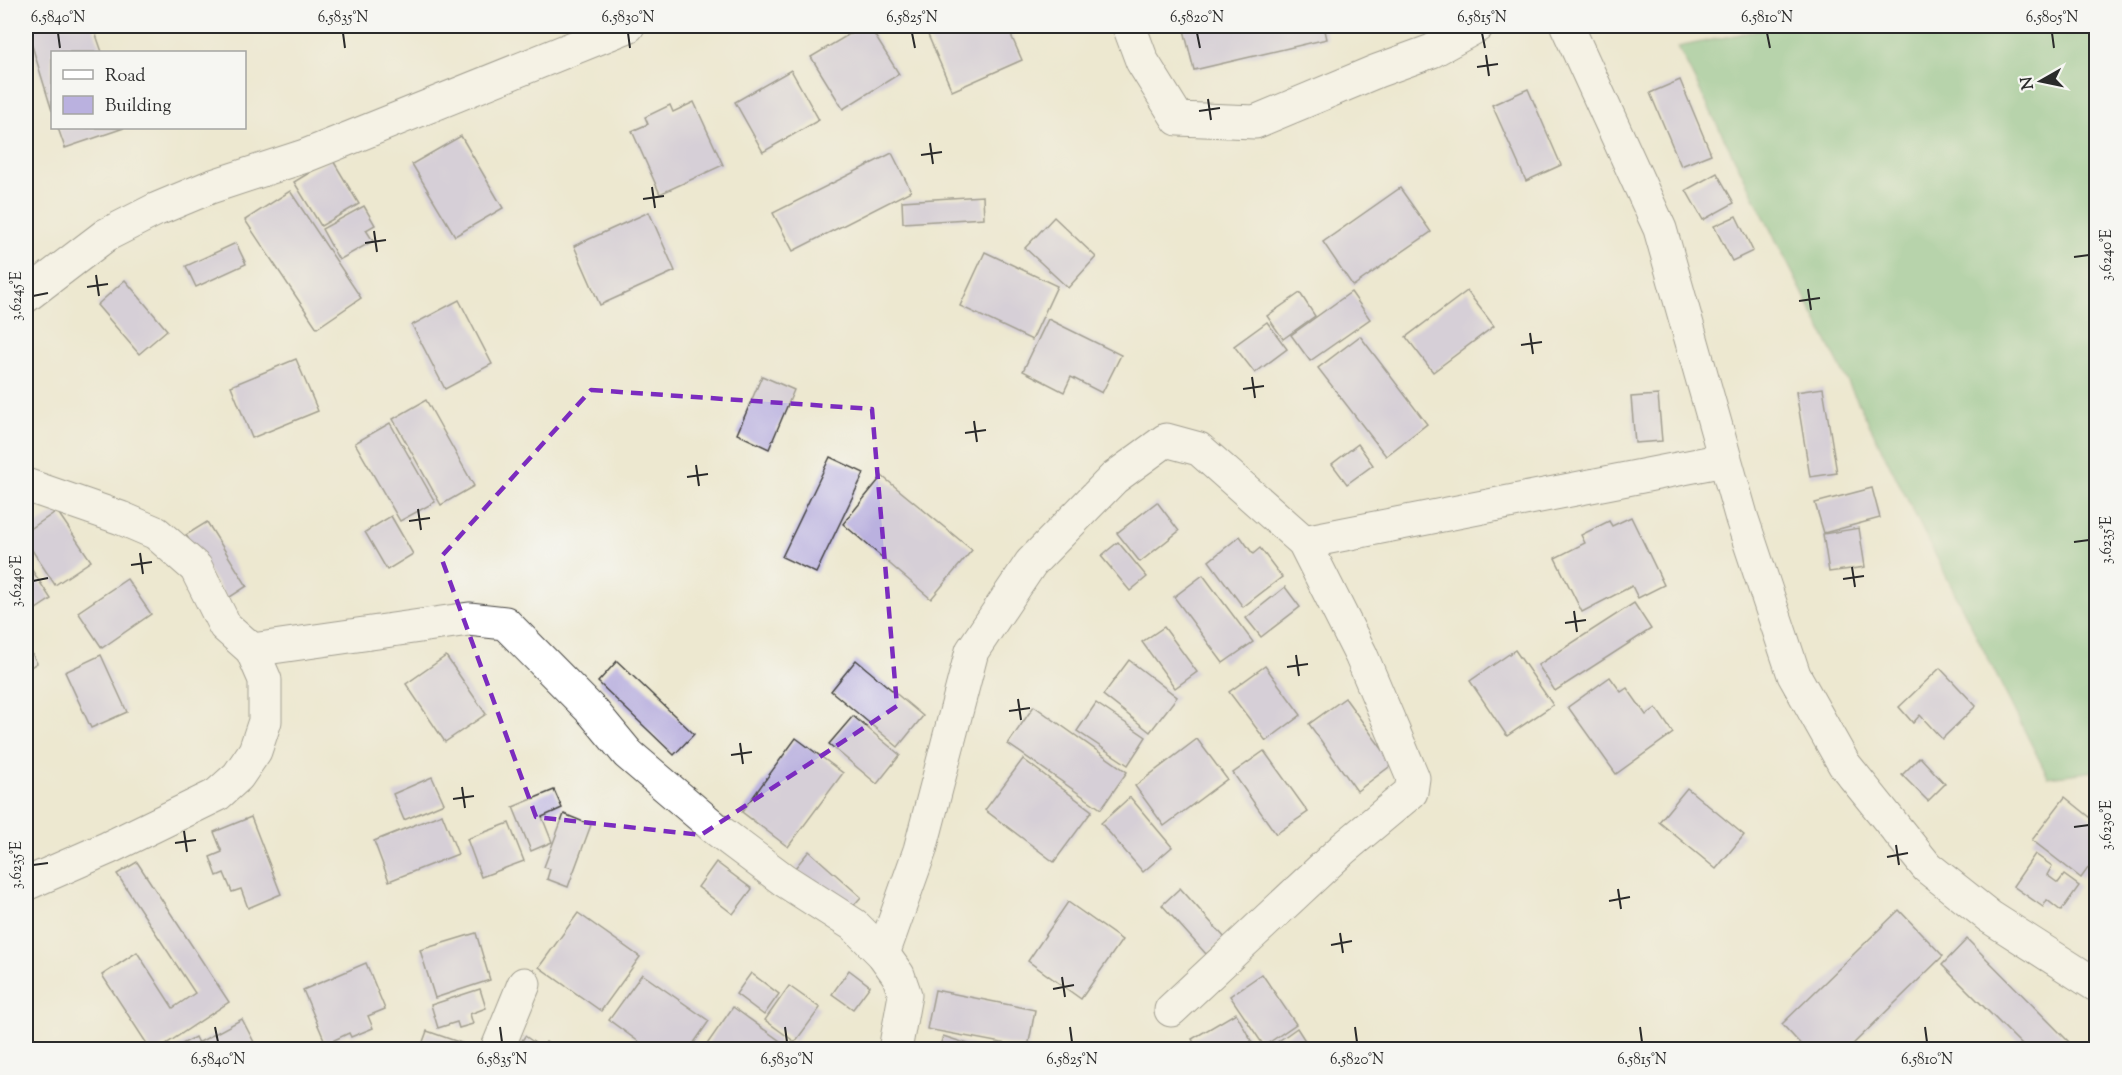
<svg xmlns="http://www.w3.org/2000/svg" width="2122" height="1075" viewBox="0 0 2122 1075" font-family="'Sorts Mill Goudy',serif">
<style>
.forest{fill:#76ba7e;stroke:#507254;stroke-width:1.5}
.building{fill:#bab1df}
.lines{fill:none;stroke-linecap:round;stroke-linejoin:round}
.street-casing{stroke:#484744;stroke-width:35}
.street{stroke:#fff;stroke-width:33}
.marked{fill:none;stroke:#7b2cbf;stroke-width:4.5;stroke-dasharray:12 8;stroke-linejoin:round}
.ticks{fill:none;stroke:#2b2b2b;stroke-width:2}
.neatline{fill:none;stroke:#2b2b2b;stroke-width:2}
.ticks-label{font-size:15px;text-anchor:middle;fill:#2b2b2b}
</style>
<rect width="100%" height="100%" fill="#f6f6f2"/>
<filter id="ink" filterUnits="userSpaceOnUse"><feTurbulence type="fractalNoise" baseFrequency=".0167" numOctaves="2"/><feDisplacementMap in="SourceGraphic" scale="12" xChannelSelector="R" yChannelSelector="G"/><feConvolveMatrix kernelMatrix="1 2 1 2 8 2 1 2 1" color-interpolation-filters="sRGB"/></filter>
<filter id="wash" filterUnits="userSpaceOnUse"><feTurbulence type="fractalNoise" baseFrequency=".008" numOctaves="4" result="noise"/><feDisplacementMap in="SourceGraphic" scale="24" xChannelSelector="R" yChannelSelector="G"/><feGaussianBlur stdDeviation="1.35" result="paint"/><feColorMatrix in="noise" values="0 0 0 0 0 0 0 0 0 0 0 0 0 0 0 0 0 1.4 0 .05"/><feComposite in="paint" operator="in"/></filter>
<g filter="url(#wash)">
<rect width="100%" height="100%" fill="#ede8d0"/>
<path class="forest" d="M1778,26h318v745l-48,6 -370,-730z"/>
<g id="blocks">
<g class="building">
<path d="M26,26h67l9,26h-50v59z"/>
<path d="M863,26h6l30,48 -56,35 -32,-52z"/>
<path d="M949,26h58l15,34 -70,31 -24,-56z"/>
<path d="M1183,26h141l3,13 -133,31z"/>
<path d="M791,70l28,50 -56,32 -28,-50z"/>
<path d="M1680,80l31,74 -30,12 -31,-73z"/>
<path d="M1528,89l33,76 -35,16 -34,-76z"/>
<path d="M694,102l29,63 -63,29 -28,-63 16,-7 -3,-7 25,-12 3,7z"/>
<path d="M58,128h66l-59,20z"/>
<path d="M461,136l42,72 -48,28 -43,-72z"/>
<path d="M892,153l19,38 -118,60 -20,-38z"/>
<path d="M332,159l27,45 -38,22 -27,-44z"/>
<path d="M1717,173l17,30 -31,17 -17,-30z"/>
<path d="M1400,188l31,44 -78,54 -30,-44z"/>
<path d="M290,191l71,107 -44,30 -72,-108z"/>
<path d="M983,196l1,22 -81,5 -1,-22z"/>
<path d="M364,206l11,19 -9,5 7,11 -34,19 -17,-31z"/>
<path d="M649,212l26,59 -75,34 -26,-59z"/>
<path d="M1736,216l17,35 -21,10 -18,-35z"/>
<path d="M1054,217l42,40 -28,31 -43,-40z"/>
<path d="M236,243l10,21 -50,23 -10,-21z"/>
<path d="M985,252l72,34 -25,54 -72,-34z"/>
<path d="M125,280l42,50 -28,24 -42,-49z"/>
<path d="M1467,291l27,35 -61,46 -27,-35z"/>
<path d="M1351,292l19,27 -60,42 -19,-26z"/>
<path d="M1300,293l15,23 -32,23 -16,-23z"/>
<path d="M459,300l33,64 -47,25 -33,-64z"/>
<path d="M1048,319l73,36 -19,38 -31,-16 -7,15 -41,-21z"/>
<path d="M1267,322l20,27 -32,24 -21,-27z"/>
<path d="M1360,336l67,88 -41,32 -68,-88z"/>
<path d="M296,359l22,52 -66,27 -21,-52z"/>
<path d="M762,376l32,14 -25,59 -32,-15z"/>
<path d="M1823,388l14,85 -27,4 -14,-85z"/>
<path d="M1658,395l4,46 -27,2 -4,-46z"/>
<path d="M426,400l48,86 -33,19 -48,-86z"/>
<path d="M390,423l45,79 -35,19 -45,-78z"/>
<path d="M1358,444l15,21 -26,19 -15,-20z"/>
<path d="M830,457l34,16 -48,100 -34,-16z"/>
<path d="M882,476l90,74 -41,49 -88,-75z"/>
<path d="M1872,488l8,30 -56,15 -9,-30z"/>
<path d="M1157,502l22,29 -39,31 -23,-29z"/>
<path d="M57,511l34,50 -36,24 -29,-44v-9z"/>
<path d="M391,516l22,38 -26,16 -22,-38z"/>
<path d="M1631,517l33,68 -26,13 -6,-12 -50,26 -27,-54 30,-15 -4,-8 28,-14 3,5z"/>
<path d="M207,522l40,64 -20,13 -41,-64z"/>
<path d="M1859,528l6,39 -36,5 -6,-38z"/>
<path d="M1240,536l13,18 7,-6 22,29 -39,30 -34,-46z"/>
<path d="M1118,542l29,35 -17,14 -29,-35z"/>
<path d="M26,561l25,38 -24,16 -1,-2z"/>
<path d="M1203,575l50,67 -30,21 -49,-66z"/>
<path d="M127,579l24,35 -49,34 -24,-36z"/>
<path d="M1285,587l15,20 -39,30 -15,-19z"/>
<path d="M1634,603l17,26 -96,62 -17,-26z"/>
<path d="M1164,627l33,45 -22,16 -33,-46z"/>
<path d="M26,643l11,20 -11,7z"/>
<path d="M1515,650l38,55 -46,31 -37,-55z"/>
<path d="M101,655l26,57 -36,16 -26,-56z"/>
<path d="M446,656l40,58 -41,28 -39,-58z"/>
<path d="M856,660l67,56 -25,31 -67,-56z"/>
<path d="M1129,660l48,37 -27,35 -47,-37z"/>
<path d="M617,661l77,73 -20,21 -76,-73z"/>
<path d="M1265,666l36,49 -35,26 -37,-49z"/>
<path d="M1940,668l36,38 -34,33 -22,-24 -7,8 -14,-16z"/>
<path d="M1610,677l11,15 6,-4 19,27 10,-7 17,25 -57,41 -48,-67z"/>
<path d="M1345,698l48,66 -36,27 -48,-67z"/>
<path d="M1096,703l50,34 -18,28 -51,-34z"/>
<path d="M1034,706l93,66 -26,37 -93,-65z"/>
<path d="M853,716l47,39 -23,29 -48,-40z"/>
<path d="M796,738l47,35 -55,74 -46,-35z"/>
<path d="M1197,739l30,40 -63,47 -29,-40z"/>
<path d="M1264,751l44,61 -32,22 -43,-61z"/>
<path d="M1920,757l25,27 -17,17 -26,-26z"/>
<path d="M1023,759l69,52 -38,51 -69,-52z"/>
<path d="M432,777l12,26 -40,17 -11,-26z"/>
<path d="M1687,788l57,47 -28,34 -57,-47z"/>
<path d="M554,790l8,18 -20,9 10,25 -21,9 -18,-44z"/>
<path d="M1130,797l42,50 -29,25 -42,-49z"/>
<path d="M2065,797l31,25v35l-15,21 -49,-38z"/>
<path d="M442,814l16,40 -69,27 -15,-40z"/>
<path d="M564,814l27,11 -23,62 -21,-8 3,-10 -6,-2z"/>
<path d="M251,817l30,77 -33,14 -7,-19 -9,3 -8,-19 -7,3 -7,-19 12,-5 -8,-20z"/>
<path d="M509,823l15,38 -43,16 -14,-38z"/>
<path d="M809,851l52,46 -14,16 -52,-45z"/>
<path d="M2035,854l17,12 -5,9 11,8 6,-8 15,11 -18,25 -14,-11 -4,7 -30,-21z"/>
<path d="M137,862l92,140 -72,48h-6l-49,-75 35,-23 36,56 22,-15 -78,-119z"/>
<path d="M716,862l36,27 -19,25 -35,-27z"/>
<path d="M1180,888l45,50 -19,16 -44,-49z"/>
<path d="M1068,902l54,38 -41,59 -53,-38z"/>
<path d="M1899,910l44,46 -96,94h-41l-24,-26z"/>
<path d="M578,913l62,44 -39,54 -62,-44z"/>
<path d="M476,933l14,47 -55,18 -15,-48z"/>
<path d="M1967,939l102,103 -8,8h-34l-85,-85z"/>
<path d="M366,963l19,46 -17,7 5,12 -22,9 -2,-4 -23,11 -23,-54z"/>
<path d="M849,970l21,16 -17,23 -21,-15z"/>
<path d="M751,973l28,21 -15,21 -28,-21z"/>
<path d="M642,974l67,47 -20,29h-39l-41,-30z"/>
<path d="M1262,974l34,50 -32,22 -34,-50z"/>
<path d="M789,986l31,22 -25,34 -30,-22z"/>
<path d="M480,989l6,19 -16,6 3,10 -14,4 -2,-6 -19,6 -7,-23z"/>
<path d="M935,990l100,20 -7,38 -101,-19z"/>
<path d="M733,1007l47,34 -7,9h-70z"/>
<path d="M1236,1013l20,37h-58l-6,-11z"/>
<path d="M242,1019l16,31h-87l24,-13 3,6z"/>
<path d="M1297,1028l14,22h-45z"/>
<path d="M427,1031l43,15 -1,4h-49z"/>
<path d="M26,1036l6,14h-6z"/>
<path d="M525,1036l17,12 4,-6 11,8h-41z"/>
<path d="M943,1036l41,13v1h-45z"/>
</g>
</g>
</g>
<g filter="url(#ink)">
<use href="#blocks" fill-opacity="0" stroke="#484744" stroke-width="1.5"/>
<g class="lines">
<defs>
<g id="street">
<path d="M1129,26l13,35 36,58 77,3 122,-51 55,-20 45,-25"/>
<path d="M1567,26l93,203 82,290 52,156 50,89 83,103 63,50 106,68"/>
<path d="M26,296l80,-61 49,-25 55,-23 95,-31 323,-130"/>
<path d="M26,485l95,33 35,15 40,35 29,58 27,24 13,30v41l-10,30 -17,25 -21,19 -109,53 -82,36"/>
<path d="M1304,542l420,-82"/>
<path d="M252,650l217,-31 36,4 89,90 34,41 88,75 68,51 70,45 29,29 15,21 7,20 -10,55"/>
<path d="M883,954l37,-104 52,-199 59,-88 83,-85 52,-38 33,9 105,93 57,113 52,123 -2,14 -67,56 -173,162"/>
<path d="M497,1050l27,-66"/>
</g>
</defs>
<use href="#street" class="street-casing"/>
<use href="#street" class="street"/>
</g>
</g>
<path d="M0 0H2122V1075H0ZM591,390l281,19 25,297 -196,129 -165,-18 -95,-260z" fill="#ede8d0" fill-opacity=".55" fill-rule="evenodd"/>
<path class="marked" d="M591,390l281,19 25,297 -196,129 -165,-18 -95,-260z"/>
<path class="ticks" d="M58,33l2,15M343,33l2,15M628,33l2,15M912,33l3,15M1197,33l3,15M1482,33l3,15M1767,33l3,15M2052,33l2,15M1486,55l3,21M1477,67l21,-3M1208,99l3,21M1199,111l21,-3M930,143l3,21M921,155l21,-3M652,187l3,21M643,199l21,-3M374,231l3,21M365,243l21,-3M2074,257l15,-2M96,275l3,21M87,287l21,-3M1808,289l3,21M33,296l15,-3M1799,301l21,-3M1530,333l3,21M1521,345l21,-3M1252,377l3,21M1243,389l21,-3M974,421l3,21M965,433l21,-3M696,465l3,21M687,477l21,-3M418,509l3,21M409,521l21,-3M2074,542l15,-2M140,553l3,21M131,565l21,-3M1852,567l3,20M1843,579l21,-3M33,581l15,-3M1574,611l3,21M1565,623l21,-3M1296,655l3,21M1287,667l21,-3M1018,699l3,21M1009,711l21,-3M740,743l3,21M731,755l21,-3M462,787l3,21M453,799l21,-3M2074,827l15,-2M184,831l3,21M175,843l21,-3M1896,845l3,20M1887,857l21,-4M33,865l15,-2M1618,889l3,20M1609,901l21,-4M1340,933l3,20M1331,945l21,-4M1062,977l3,20M1053,989l21,-4M215,1027l3,15M500,1027l2,15M785,1027l2,15M1070,1027l2,15M1355,1027l2,15M1640,1027l2,15M1925,1027l2,15"/>
<rect width="2122" height="1075" fill="none" stroke="#f6f6f2" stroke-width="66"/>
<rect x="51" y="51" width="195" height="78" fill="#f6f6f2" stroke="#a5a5a2" stroke-width="1.5"/>
<rect x="63" y="70" width="30" height="9" fill="#ffffff" stroke="#a5a5a2" stroke-width="1.5"/>
<text x="105" y="81" font-size="18" fill="#2b2b2b">Road</text>
<rect x="63" y="96" width="30" height="18" fill="#bab1df" stroke="#a5a5a2" stroke-width="1.5"/>
<text x="105" y="111" font-size="18" fill="#2b2b2b">Building</text>
<g transform="translate(2041 81) rotate(261)" stroke="#f6f6f2" stroke-width="4.5" paint-order="stroke">
<path d="M0-4.5L10 22L0 15L-10 22Z" fill="#2b2b2b"/>
<text y="-9" font-size="16" font-weight="bold" text-anchor="middle" fill="#2b2b2b">N</text>
</g>
<rect x="33" y="33" width="2056" height="1009" class="neatline"/>
<g class="ticks-label">
<text x="58" y="22">6.5840°N</text>
<text x="343" y="22">6.5835°N</text>
<text x="628" y="22">6.5830°N</text>
<text x="912" y="22">6.5825°N</text>
<text x="1197" y="22">6.5820°N</text>
<text x="1482" y="22">6.5815°N</text>
<text x="1767" y="22">6.5810°N</text>
<text x="2052" y="22">6.5805°N</text>
<text transform="translate(2106 255) rotate(-90)" y="5">3.6240°E</text>
<text transform="translate(16 296) rotate(-90)" y="5">3.6245°E</text>
<text transform="translate(2106 540) rotate(-90)" y="5">3.6235°E</text>
<text transform="translate(16 581) rotate(-90)" y="5">3.6240°E</text>
<text transform="translate(2106 825) rotate(-90)" y="5">3.6230°E</text>
<text transform="translate(16 865) rotate(-90)" y="5">3.6235°E</text>
<text x="218" y="1064">6.5840°N</text>
<text x="502" y="1064">6.5835°N</text>
<text x="787" y="1064">6.5830°N</text>
<text x="1072" y="1064">6.5825°N</text>
<text x="1357" y="1064">6.5820°N</text>
<text x="1642" y="1064">6.5815°N</text>
<text x="1927" y="1064">6.5810°N</text>
</g>
</svg>
